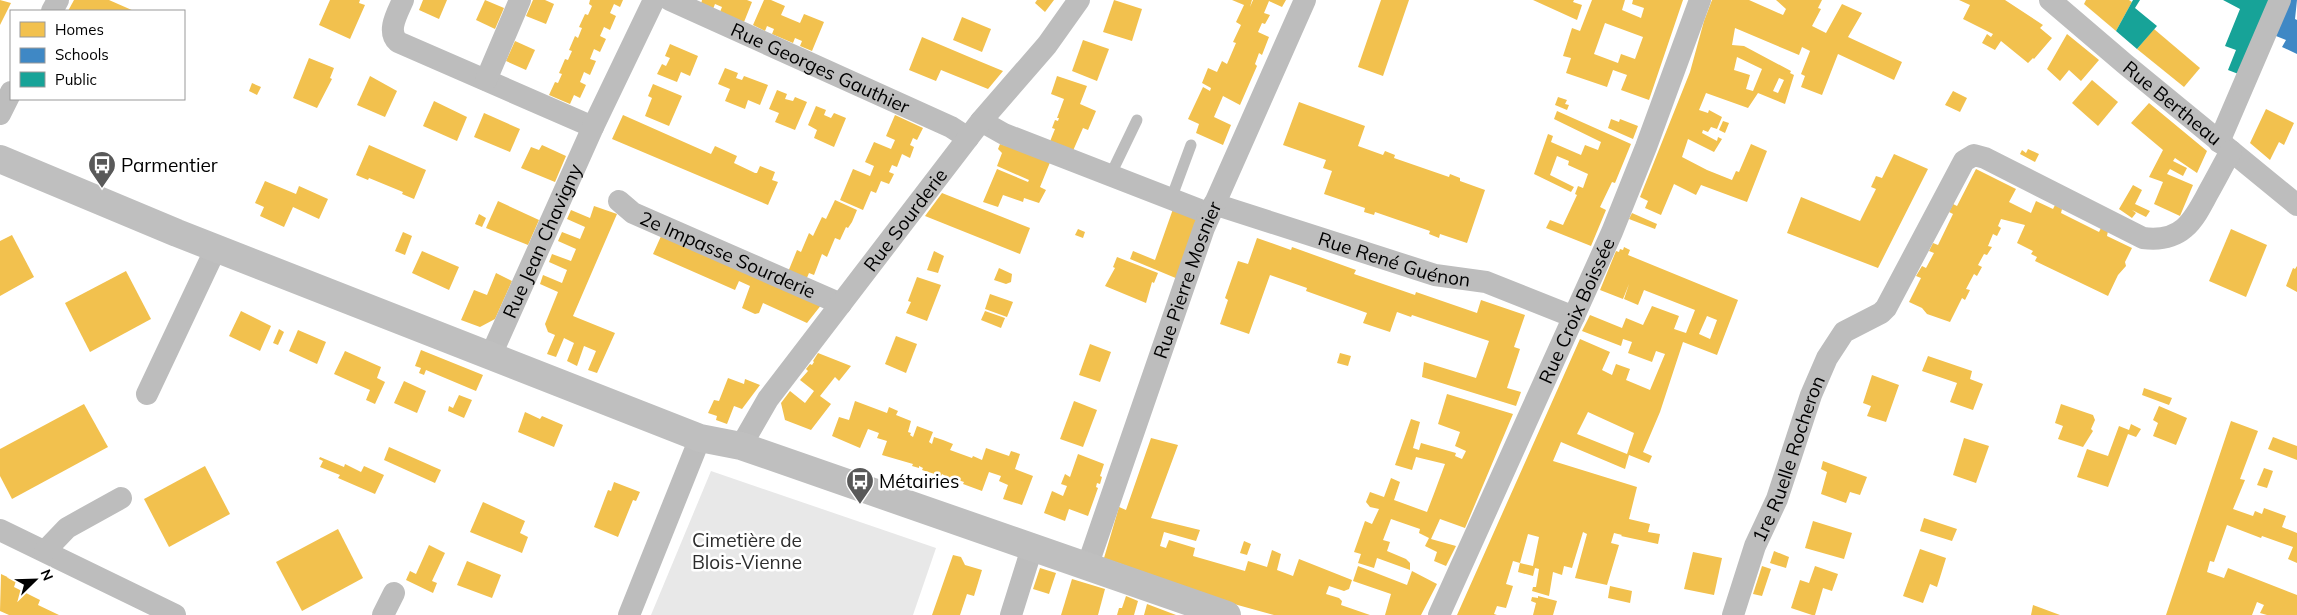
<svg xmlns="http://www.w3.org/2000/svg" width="2297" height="615" viewBox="0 0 2297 615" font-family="Mulish,sans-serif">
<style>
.green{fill:#e8e8e8}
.homes{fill:#f2c14e;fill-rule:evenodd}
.schools{fill:#3f88c5}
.public{fill:#17a398}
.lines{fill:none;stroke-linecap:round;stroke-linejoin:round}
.lane{stroke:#bdbdbd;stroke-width:11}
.street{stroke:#bdbdbd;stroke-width:22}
.secondary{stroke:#bfbfbf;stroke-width:28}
.labels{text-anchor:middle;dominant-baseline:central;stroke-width:5;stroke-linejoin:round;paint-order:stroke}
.street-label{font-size:19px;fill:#000;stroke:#fff}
.poi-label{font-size:19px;fill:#000;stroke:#fff;text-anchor:start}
.park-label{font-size:19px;fill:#2d2d2d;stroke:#fff}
</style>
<rect width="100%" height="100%" fill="#fff"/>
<path class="green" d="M711,471l225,77 -23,67h-262z"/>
<g class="homes">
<path d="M0,0l11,3 -11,22z"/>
<path d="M74,0h35l25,11h-66z"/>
<path d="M330,0h30l-1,3 6,2 -15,34 -31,-14z"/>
<path d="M423,0h24l-8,19 -20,-9z"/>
<path d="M485,0l19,8 -9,21 -19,-9z"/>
<path d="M533,0h12l9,4 -8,20 -20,-8z"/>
<path d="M590,0h33l-3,7 -6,-3 -4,9 6,3 -6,14 -6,-3 -4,9 6,3 -6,13 -6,-3 -4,10 6,2 -6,14 -6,-3 -4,10 6,3 -6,13 -6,-3 -4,9 -21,-9 6,-13 3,1 4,-9 -3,-1 6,-14 3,1 4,-9 -3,-1 6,-14 3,2 4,-10 -3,-1 6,-13 3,1 4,-9 -3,-2z"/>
<path d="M702,0h45l5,2 -8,20 -24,-10 2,-5 -7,-3 -2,5 -12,-5z"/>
<path d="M764,0h7l14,6 -4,9 19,8 4,-9 20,8 -12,29 -12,-5 2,-5 -7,-3 -2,5 -21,-9 2,-5 -7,-3 -2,5 -12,-6z"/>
<path d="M1037,0h17l-9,12 -10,-9z"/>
<path d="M1114,0l28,9 -10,32 -29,-9z"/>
<path d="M1232,0h20l-2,7 3,-7h33l-4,7 -13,-6 -5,12 6,2 -5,9 -3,-1 -4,9 11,5 -7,18 -3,-2 -4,11 2,2 -17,39 -17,-9 -9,21 17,8 -8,20 -27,-12 3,-9 -11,-5 15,-32 7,4 1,-3 -9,-5 6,-15 9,4 5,-11 5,3 9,-21 -3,-1 8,-17 -5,-3 8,-17z"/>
<path d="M1381,0h28l-26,76 -25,-9z"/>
<path d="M1533,0h41l-1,2 9,3 -5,15z"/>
<path d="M1592,0h33l-3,10 19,8 3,-10 -12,-4 1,-4h50l-34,100 -28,-10 6,-15 -14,-5 -6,17 -41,-14 5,-15 -8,-2 9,-28 8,3zM1605,23l38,14 -8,22 -14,-5 -3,9 -24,-9z"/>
<path d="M1712,0h37l34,15 3,-6 -10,-9h46l-4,8 3,1 -9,17 14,7 16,-29 20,9 -14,24 54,25 -8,18 -56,-26 -16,41 -21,-8 4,-11 -4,-2 9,-23 -8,-4 -3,8 -64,-27 -3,17 12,1 47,25 -1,2 4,2 -9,29 -27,-11 -10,15 -42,-15 -7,17 9,3 1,-3 13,7 -5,12 -6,-2 -3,5 -5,-2 -1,3 15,8 1,-4 4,2 -8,13 -26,-13 -6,18 25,13 25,10 4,-9 3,1 12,-28 16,7 -20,51 -46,-17 -5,10 -22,-11 -13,31 -16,-7 3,-7 -8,-4 50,-125 14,-51zM1737,57l25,12 -9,22 -7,-2 4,-14 -16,-5zM1779,78l5,2 -6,13 -5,-2z"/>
<path d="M1959,0h46l38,25 -3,3 12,10 -18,21 -1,-1 -5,5 -27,-22 -6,9 -13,-7 5,-9 4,3 2,-3 -30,-15 7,-14z"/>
<path d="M2086,0h43l3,2 -16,29 -32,-27z"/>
<path d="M962,17l29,12 -9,23 -29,-12z"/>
<path d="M2154,29l46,39 -16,19 -47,-38z"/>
<path d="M2067,34l32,26 -18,21 -12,-11 -9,11 -13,-12z"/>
<path d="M922,37l52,22 29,12 -15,18 -47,-19 -5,11 -27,-11z"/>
<path d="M1083,40l26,9 -12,32 -25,-10z"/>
<path d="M515,41l20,9 -9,20 -20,-9z"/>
<path d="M670,44l28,12 -8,20 -9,-4 -4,10 -20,-8 5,-10 4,2 4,-8 -5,-2z"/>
<path d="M309,58l25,10 -4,10 2,1 -15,29 -24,-10z"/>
<path d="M725,68l13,5 -2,5 6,2 2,-4 24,9 -8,20 -12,-5 -3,9 -20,-8 5,-12 -12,-5z"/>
<path d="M370,76l27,15 -12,26 -28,-12z"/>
<path d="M1057,76l30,10 -7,18 16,7 -8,19 -5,-2 -11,25 -23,-9 6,-15 -3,-1 3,-8 3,1 1,-3h-2l7,-19 -13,-5z"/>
<path d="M2092,80l26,22 -20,24 -26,-23z"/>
<path d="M252,83l9,4 -4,8 -8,-4z"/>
<path d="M653,84l29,12 -13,30 -24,-10 7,-18 -4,-2z"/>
<path d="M777,90l10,4 -2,5 8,2 2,-4 12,5 -12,28 -20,-8 4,-9 -10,-4z"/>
<path d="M1953,91l14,7 -7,14 -15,-7z"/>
<path d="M1558,97l9,3 -2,4 4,1 -2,5 -12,-5z"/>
<path d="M434,101l33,16 -10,24 -34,-15z"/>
<path d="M1299,102l66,24 -7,20 25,9 2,-4 10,4 -1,3 55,19 1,-3 10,4v3l25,9 -18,53 -27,-9 -1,4 -10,-4 1,-3 -55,-19 -1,3 -10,-3 1,-4 -41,-14 8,-23 -9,-3 3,-8 -43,-15z"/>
<path d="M2149,103l58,48 -10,22 -22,-15 -2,3 14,7 -4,8 -13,-7 -3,5 26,11 -13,31 -26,-12 9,-22 -14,-5 14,-27 -32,-27z"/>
<path d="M816,106l10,4 -2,5 7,3 3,-5 12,5 -12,29 -20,-9 3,-8 -9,-5z"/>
<path d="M2266,109l28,14 -10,22 -5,-3 -9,18 -20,-17z"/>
<path d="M1557,111l74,33 -16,39 -3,-1 -12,25 6,3 -15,36 -45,-18 4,-8 13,5 14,-30 -2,-1 3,-8 5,2 5,-14 -20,-9 1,-4 -12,-5 -7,19 24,12 -3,5 -37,-18 14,-40 5,2 -2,6 30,13 4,-10 13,5 3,-8 -47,-23z"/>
<path d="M484,113l36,16 -10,23 -36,-15z"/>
<path d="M623,115l88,39 4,-8 22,10 -3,7 21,10h2l3,-7 15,6 -3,8 6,2 -10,23 -156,-66z"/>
<path d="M895,115l28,13 -6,12 -4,-2 -3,7 4,2 -4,11 -8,-4 -5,13 -5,-2 -3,7 5,2 -5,10 -8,-3 -5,12 -5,-2 -8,19 -23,-10 13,-31 17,7 4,-10 -9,-4 9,-20 17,7 4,-9 -9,-4z"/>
<path d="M1611,119l8,3 1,-3 18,7 -5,13 -25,-11z"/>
<path d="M1723,121l6,2 -4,10 -6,-3z"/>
<path d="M1000,144l51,16 -11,27 6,3 -7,13 -15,-5 -1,4 -20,-7 -5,12 -15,-5 14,-33 31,13 1,-2 -32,-14 5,-13 -4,-4z"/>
<path d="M369,145l57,25 -12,29 -12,-5 1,-2 -34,-14 -1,2 -12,-5z"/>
<path d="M542,145l24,11 -11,26 -34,-14 10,-21 8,3z"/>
<path d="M2028,149l11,5 -4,8 -15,-8 2,-4 4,3z"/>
<path d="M1894,154l34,15 -50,99 -91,-35 14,-36 59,24 16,-32 -5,-2 5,-11 6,2z"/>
<path d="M1976,169l40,20 -7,13 22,11 5,-12 17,8 2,-4 7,4 -1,4 38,19 2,-4 7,3 -1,5 25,12 -7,14 1,4 -8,9 -10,21 -73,-35 2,-4 -6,-3 2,-3 -16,-8 8,-18 -24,-6 -3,7 3,2 -4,8 -4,-2 -5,12 4,1 -5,8 -3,-1 -6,11 4,2 -5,9 -3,-2 -8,15 4,1 -5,10 -3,-2 -12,24 -23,-8 -5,-6 -13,-6 12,-24 -5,-2 6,-10 4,2 8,-15 -5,-2 4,-8 5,2 15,-31 -4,-2 4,-8 4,2z"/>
<path d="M265,181l31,13 3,-8 29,13 -9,20 -26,-12 -9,20 -24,-11 4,-9 -9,-4z"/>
<path d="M2133,185l9,5 -7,14 15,7 -4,6 -14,-7 4,3 -4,5 -13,-9z"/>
<path d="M942,193l88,35 -10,26 -95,-38z"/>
<path d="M835,200l22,10 -5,12 -4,6 -2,-1 -6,13 -5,-2 -8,19 -5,-3 -8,21 -5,-2 -3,7 -18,-8 9,-22 4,2 8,-19 4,3 9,-19 4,2z"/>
<path d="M498,201l41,19 -11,25 -42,-17z"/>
<path d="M594,206l23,8 -44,102 42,17 -18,40 -9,-3 8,-19 -12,-5 -7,20 -10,-5 7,-18 -10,-5 -8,19 -9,-3 8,-19 -7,-3 -3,-8 13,-32 -18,-8 3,-9 19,8 5,-13 -18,-8 3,-8 19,7 5,-12 -18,-8 4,-9 18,7 5,-12 -18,-8 4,-9 19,8z"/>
<path d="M1173,209l26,9 -21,61 -48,-20 3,-8 22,9z"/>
<path d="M1632,213l25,11 -2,5 -26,-10z"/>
<path d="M479,214l7,4 -4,9 -7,-3z"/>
<path d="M1078,229l7,3 -2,6 -8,-3z"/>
<path d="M2231,229l36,16 -21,52 -37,-16z"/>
<path d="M403,232l9,4 -7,19 -10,-4z"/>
<path d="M662,234l160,70 -15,19 -44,-20 -4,10 -4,1 -13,-6 8,-22 -11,-5 -4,9 -82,-36z"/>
<path d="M12,235l22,42 -34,19v-55z"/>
<path d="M1257,238l34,12 1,-3 64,23 -2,4 61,21 1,-3 61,21 4,-13 44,15 -11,32 6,2 -13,39 14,4 -5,14 -94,-29 2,-15 52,16 13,-37 -77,-26 -1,2 -14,-5 -7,20 -27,-9 4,-10 -61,-22 1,-3 -37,-13 -21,59 -29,-10 8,-24 -3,-2 13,-37 10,3z"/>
<path d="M1624,247l6,3 -2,5 110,45 -21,55 -34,-13 -23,70 -17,40 9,4 -3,7 -20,-8 -4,14 -64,-27 -8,19 84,26 -8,32 21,5 -2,8 12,2 -2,10 -37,-8 1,-1 -8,-2 -3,10 8,2 -12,40 -32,-7 12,-44 -4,-2 -11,36 -8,-2 -2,9 -9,-3 -4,24 -17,-5 1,-4h3l3,-18 -4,-1 -2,8 -15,-4 2,-9 -7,-2 -7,23 7,2 -7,22 -9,-2 -3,8 3,1h-40l123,-276 30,13 -8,18 10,5 4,-11 14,5 -4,11 24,10 15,-36 -9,-3 -4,11 -24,-9 4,-11 -9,-3 -2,7 -39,-15 8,-16 32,13 4,-10 17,7 9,-19 27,10 -5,13 12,4 9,-23 -51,-20 -6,15 -14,-6 5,-15 -6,15 -23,-9 16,-39 3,1 1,-3 3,1zM1707,316l10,4 -7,19 -11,-5zM1588,412l46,21 -7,21 -50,-20zM1528,534l11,3 -6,29 -13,-3z"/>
<path d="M422,251l37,16 -10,23 -37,-17z"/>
<path d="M934,251l10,5 -6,17 -11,-3z"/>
<path d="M1117,257l41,16 -4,10 -2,-1 -6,21 -41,-17 10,-18 -2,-1z"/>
<path d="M2297,266v26l-11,-6 7,-18 2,1z"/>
<path d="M999,268l13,6 -1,8 -5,2 -12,-4z"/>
<path d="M126,271l25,48 -61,33 -25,-49z"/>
<path d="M496,273l16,8 -17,38 -15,8 -19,-7 13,-30 13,5z"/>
<path d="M917,277l24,8 -14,36 -21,-8 5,-11 -3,-1z"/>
<path d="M990,294l23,8 -6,15 -22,-8z"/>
<path d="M241,311l30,15 -11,25 -31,-15z"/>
<path d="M985,311l20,7 -4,10 -20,-8z"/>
<path d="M279,329l5,3 -6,13 -5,-2z"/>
<path d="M298,330l28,12 -9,22 -28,-13z"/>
<path d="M896,336l21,8 -11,29 -21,-9z"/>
<path d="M1090,344l21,8 -11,30 -21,-7z"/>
<path d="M421,350l62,25 -7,16 -50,-21 -2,5 -5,-2 2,-5 -6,-2z"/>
<path d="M345,351l36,16 -4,11 8,4 -10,22 -9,-4 4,-10 -36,-16z"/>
<path d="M818,353l33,13 -12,15 -4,-4 -15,19 11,8 -20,26 -26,-10 -4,-17 9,-12 15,12 9,-12 -14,-11 8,-9 -2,-2 4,-5 2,1 2,-3 -1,-1z"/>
<path d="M1340,353l11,3 -3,10 -11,-3z"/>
<path d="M1928,356l44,15 -2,8 13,5 -10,26 -23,-8 7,-19 -35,-12z"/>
<path d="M1872,375l27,10 -13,37 -19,-6 4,-10 -8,-3z"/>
<path d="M728,378l16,6 1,-5 15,6 -18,24 -8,-3 -7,18 -11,-4 1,-4 -9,-3 6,-13 5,1z"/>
<path d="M404,381l22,10 -9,22 -23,-10z"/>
<path d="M2144,388l28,10 -3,7 -27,-10z"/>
<path d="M1447,394l66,20 -48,114 -25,-9 -9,20 25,7 -10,20 -12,-5 3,-9 -12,-6 4,-8 -10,-5 1,-4 -29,-10 -8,21 7,2 -3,9 19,8 4,4v7l-33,-12 -3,10 -16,-5 3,-9 -7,-2 11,-31 7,3 7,-15 -9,-2 -4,-5 4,-10 14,5 7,-19 9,4 -6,18 33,12 8,-21 10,-27 -29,-7 -4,13 -17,-5 16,-46 9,3 -7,26 6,2 2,-7 35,10 -1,3 7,3 4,-8 -11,-5 5,-14 -22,-8z"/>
<path d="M459,395l13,5 -8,18 -16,-7 1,-5 4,2z"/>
<path d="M855,401l32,12 2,-6 9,4 -2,4 15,6 -3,11 3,1 -1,2 3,2 4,-11 16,6 -4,10 3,2 2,-7 9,3 10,4 -3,6 22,8 1,-2 9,4 4,-12 23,8 2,-5 9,3 -5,15 18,7 -11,29 -19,-6 5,-14 -9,-4 2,-5 -12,-4 -7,19 -19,-7 1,-2 -12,-4v2l-10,-6 -1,2 -19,-6 1,-2 -4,-2v2l-7,-2 1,-2 -31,-9 5,-14 -10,-3 2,-5 -11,-4 -8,19 -28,-12 7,-19 10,3z"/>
<path d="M1074,401l23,9 -14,37 -23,-8z"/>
<path d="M84,404l24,43 -96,52 -12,-23v-27z"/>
<path d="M2061,404l32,11 2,5 -4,9 2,2 -10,16 -25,-8 5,-13 -8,-3z"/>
<path d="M2159,406l28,12 -11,27 -23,-9 5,-13 -5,-3z"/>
<path d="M525,412l15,7 2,-3 21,9 -9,22 -36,-15z"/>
<path d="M2231,421l27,10 -18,48 5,1 -12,29 20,7 2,-5 7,3 2,-6 22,8 -4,11 15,6v30l-9,-4 5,-12 -31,-11 -1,2 -34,-13 -13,37 -4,-1 -3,11 17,6 4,-10 69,27v20h-30l-7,-2 4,-8 -7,-3 -5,13h-86z"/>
<path d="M2131,424l10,5 -5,8 -8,-3 -20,53 -31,-10 10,-28 21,7 11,-30 10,4z"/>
<path d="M2273,437l24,9v14l-29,-11z"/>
<path d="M1151,438l27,7 -27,73 49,12 -4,11 -32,-9 -4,14 6,2 3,-8 26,8 -2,8 52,15 3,-10 19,6 5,-17 9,4 -4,16 16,6 6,-17 53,21 -3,9 -5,2 -15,-5 -3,8 13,4 3,3 -1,4 29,10h-96l-40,-11 -130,-46 15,-51 7,3z"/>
<path d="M1964,438l25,8 -13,37 -23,-8z"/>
<path d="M389,447l52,23 -6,13 -51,-23z"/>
<path d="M1078,454l26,10 -4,12 2,1 -2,7 -3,-1 -1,4 2,1 -10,28 -19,-7 -4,12 -21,-8 8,-22 11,5 4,-10 -6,-2 4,-10 5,3z"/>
<path d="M320,457l24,10 1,-3 16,8 3,-6 20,9 -9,19 -37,-16 2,-3 -20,-8 3,-6 -4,-2z"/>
<path d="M1823,461l44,16 -7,18 -10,-3 -4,11 -25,-9 6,-22 -6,-3z"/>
<path d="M205,466l25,48 -61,33 -25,-48z"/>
<path d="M2264,468l9,3 -6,17 -10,-3z"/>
<path d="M614,482l26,10 -4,9 -3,-1 -15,37 -24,-10 14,-37 3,1z"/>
<path d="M483,502l42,19 -5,12 8,4 -6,16 -52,-21z"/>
<path d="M1924,518l33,11 -5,12 -32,-10z"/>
<path d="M1813,521l39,12 -8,26 -39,-11z"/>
<path d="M338,529l25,49 -61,33 -26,-49z"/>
<path d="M1244,541l7,3 -4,11 -7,-2z"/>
<path d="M429,545l16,8 -13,28 5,2 -4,10 -27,-13 4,-9 6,3z"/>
<path d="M1920,549l26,9 -9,29 -7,-3 -7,19 -20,-7z"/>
<path d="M1774,551l15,6 -3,11 -16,-5z"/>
<path d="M1693,552l29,6 -8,37 -30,-6z"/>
<path d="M953,555l8,2 4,8 17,5 -8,26 -7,-2 -7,21h-28z"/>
<path d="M467,561l34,14 -9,23 -35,-13z"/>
<path d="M1358,566l49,19 5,-14 25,13 -16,31h-36l6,-21 -38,-13z"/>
<path d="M1762,566l9,3 -9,27 -9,-2z"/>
<path d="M1815,566l23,8 -6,17 -9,-3 -8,27h-3l-21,-7 9,-28 9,3z"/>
<path d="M1040,568l16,5 -7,21 -16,-5z"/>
<path d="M1,574l15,7 -2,6 26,13 -2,5 21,10h-50l-9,-4z"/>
<path d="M1072,579l33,10 -7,26h-37z"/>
<path d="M1610,586l22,5 -2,12 -22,-5z"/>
<path d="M1126,596l12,5 -4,14h-17l2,-7h3z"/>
<path d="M1538,596l19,5 -4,14h-20l3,-12 -5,-2 1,-4 6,1z"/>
<path d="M1147,604l29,11h-32z"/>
<path d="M2033,605l27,10h-29z"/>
</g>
<path class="schools" d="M2286,0h11l-2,19 2,1v34l-15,-7 4,-7 -15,-6z"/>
<g class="public">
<path d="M2133,0h7l-5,8 22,18 -20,23 -21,-18z"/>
<path d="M2223,0h51l-33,75 -13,-5 8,-20 -11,-4 15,-37z"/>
</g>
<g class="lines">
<g class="lane">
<path d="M1110,176l27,-56"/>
<path d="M1171,199l20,-54"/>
</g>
<g class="street">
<path d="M403,0c-5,12 -17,31 -5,42l195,85"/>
<path id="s1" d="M670,0l281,127 17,11"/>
<path id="s2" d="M2050,0l75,64 172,141"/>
<path d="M52,11l6,-11"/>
<path d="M486,80l34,-80"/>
<path d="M0,114l11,-22"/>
<path d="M981,121l23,13 206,80"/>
<path d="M2219,142l61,-142"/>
<path id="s3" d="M619,201l14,12 208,91"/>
<path id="s4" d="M1214,204l221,71 51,7 88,35"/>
<path id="s5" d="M491,355l102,-228 61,-127"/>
<path d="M147,394l69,-146"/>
<path id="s6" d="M741,446l27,-47 213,-278 66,-76 32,-45"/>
<path d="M0,530l175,85"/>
<path d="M45,551l22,-23 54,-30"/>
<path id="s7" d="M1087,567l117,-339 101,-228"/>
<path d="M383,615l11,-22"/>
<path d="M629,615l71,-177"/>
<path d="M1011,615l21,-67"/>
<path id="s8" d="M1439,615l173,-383 34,-85 54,-147"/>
<path id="s9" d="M1733,615l22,-69 22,-47 34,-104 16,-37 17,-26 37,-19 5,-5 78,-147 10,-6 11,3 158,80c38,5 50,-16 65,-45 8,-14 15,-28 23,-42"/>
</g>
<path class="secondary" d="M0,159l177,74 523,205 41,8 486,169"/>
</g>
<defs>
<symbol id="bus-pin" viewBox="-11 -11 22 30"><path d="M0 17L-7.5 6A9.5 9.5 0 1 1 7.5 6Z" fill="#595959" stroke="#fff"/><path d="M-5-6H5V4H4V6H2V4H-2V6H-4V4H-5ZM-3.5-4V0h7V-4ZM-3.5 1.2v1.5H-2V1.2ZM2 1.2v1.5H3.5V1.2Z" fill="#fff"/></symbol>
</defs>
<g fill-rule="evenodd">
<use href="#bus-pin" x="86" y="149" width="32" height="43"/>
<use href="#bus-pin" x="844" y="465" width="32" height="43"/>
</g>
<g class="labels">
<g class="street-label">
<text stroke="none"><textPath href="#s1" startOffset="165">Rue Georges Gauthier</textPath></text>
<text stroke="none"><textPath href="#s2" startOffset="160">Rue Bertheau</textPath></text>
<text stroke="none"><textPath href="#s6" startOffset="280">Rue Sourderie</textPath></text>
<text stroke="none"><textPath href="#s5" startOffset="125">Rue Jean Chavigny</textPath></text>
<text stroke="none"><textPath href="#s3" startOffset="122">2e Impasse Sourderie</textPath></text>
<text stroke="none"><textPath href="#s4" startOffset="189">Rue René Guénon</textPath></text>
<text stroke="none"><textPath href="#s7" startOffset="304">Rue Pierre Mosnier</textPath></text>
<text stroke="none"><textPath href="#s8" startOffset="334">Rue Croix Boissée</textPath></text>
<text stroke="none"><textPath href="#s9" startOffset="166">1re Ruelle Rocheron</textPath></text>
</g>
<g class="poi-label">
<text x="121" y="165">Parmentier</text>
<text x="879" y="481">Métairies</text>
</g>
<g class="park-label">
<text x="747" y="540">Cimetière de<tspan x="747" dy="22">Blois-Vienne</tspan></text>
</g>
</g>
<rect x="10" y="10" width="175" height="90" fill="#ffffff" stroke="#999999"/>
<rect x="20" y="22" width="25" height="15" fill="#f2c14e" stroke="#999999"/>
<text x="55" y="35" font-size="15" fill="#000000">Homes</text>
<rect x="20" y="48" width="25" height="15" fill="#3f88c5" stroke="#999999"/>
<text x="55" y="60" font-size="15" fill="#000000">Schools</text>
<rect x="20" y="72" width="25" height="15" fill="#17a398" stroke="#999999"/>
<text x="55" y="85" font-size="15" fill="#000000">Public</text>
<g transform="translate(35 580) rotate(67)" stroke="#ffffff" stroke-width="4" paint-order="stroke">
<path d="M0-4L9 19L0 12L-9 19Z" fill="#000000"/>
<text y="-8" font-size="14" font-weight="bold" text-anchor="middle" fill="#000000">N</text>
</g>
</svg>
